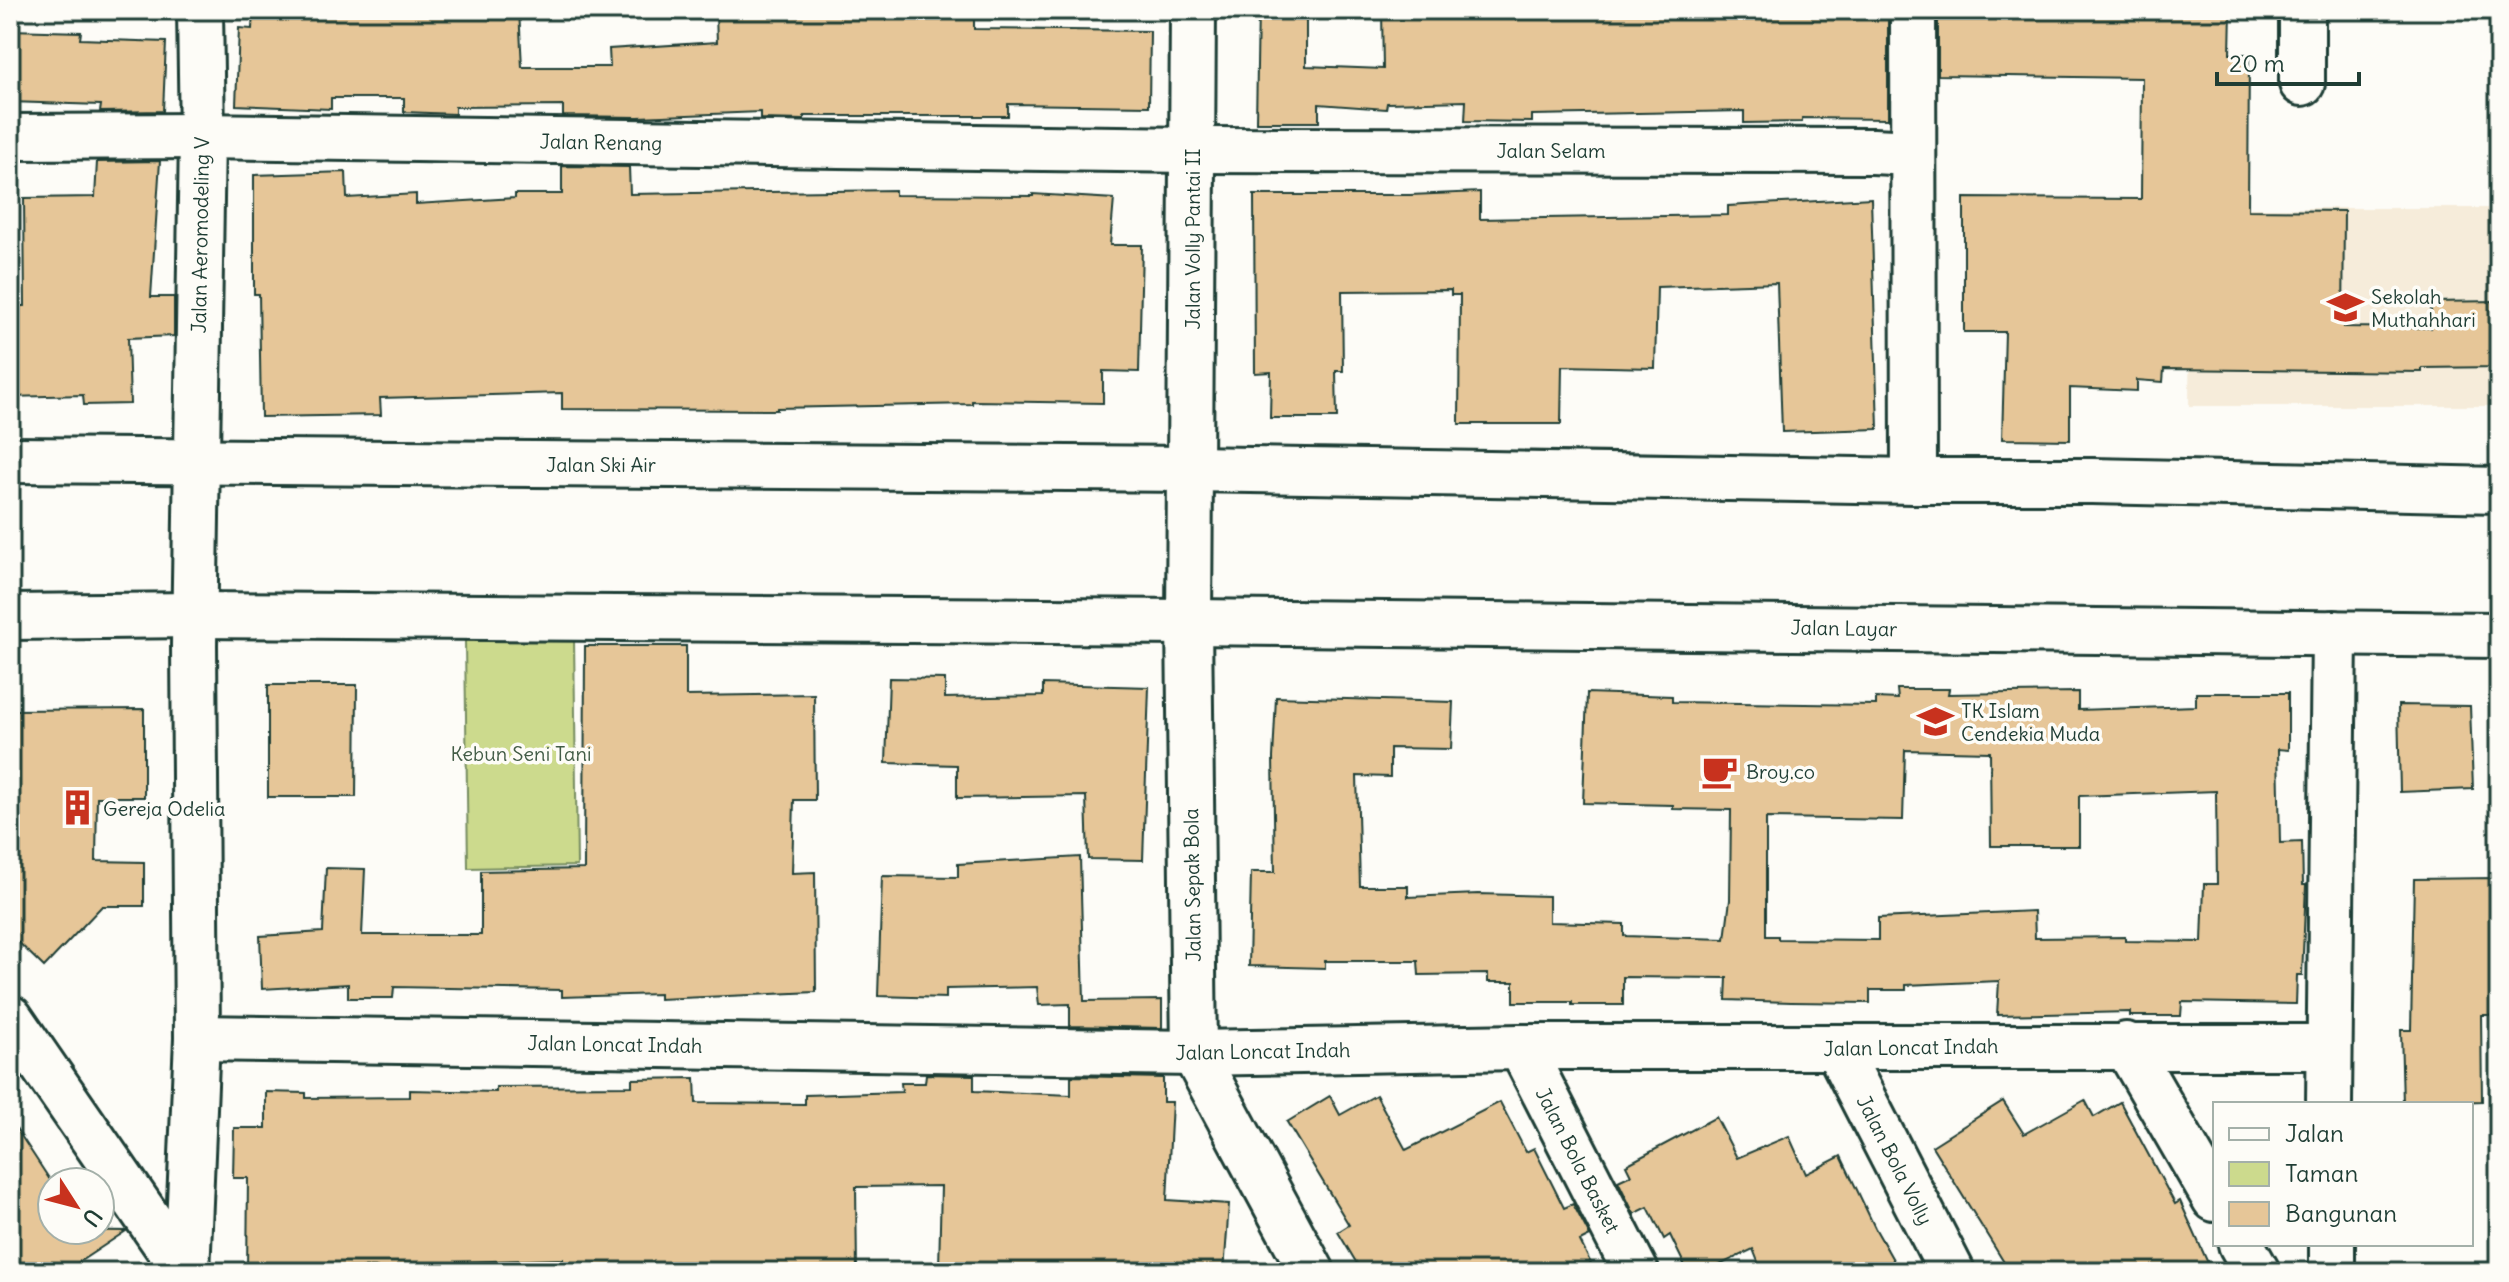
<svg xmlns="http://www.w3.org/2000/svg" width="2509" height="1282" viewBox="0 0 2509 1282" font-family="Delius,sans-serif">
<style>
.built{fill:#f6ecda}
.green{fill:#ccda8d;stroke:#768c60;stroke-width:2}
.building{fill:#e6c698;stroke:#1f3d34;stroke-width:2;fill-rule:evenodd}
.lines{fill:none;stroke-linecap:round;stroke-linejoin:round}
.street-casing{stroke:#1f3d34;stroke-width:50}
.street{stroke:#fdfcf7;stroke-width:44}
.labels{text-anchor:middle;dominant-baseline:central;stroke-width:7;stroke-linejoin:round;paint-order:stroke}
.street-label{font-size:20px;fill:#1f3d34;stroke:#fdfcf7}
.poi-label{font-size:20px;fill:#1f3d34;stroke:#fdfcf7;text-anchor:start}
.park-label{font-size:20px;fill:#425c46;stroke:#fdfcf7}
</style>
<rect width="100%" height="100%" fill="#fdfcf7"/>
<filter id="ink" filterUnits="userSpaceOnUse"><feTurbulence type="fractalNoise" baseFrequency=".0125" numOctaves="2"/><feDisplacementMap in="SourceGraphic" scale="16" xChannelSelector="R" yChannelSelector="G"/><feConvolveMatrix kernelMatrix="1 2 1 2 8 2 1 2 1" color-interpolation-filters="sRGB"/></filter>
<g filter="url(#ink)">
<path class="built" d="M2191,208h308v198h-310z"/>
<path class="green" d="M574,638l3,228 -109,2 -3,-228z"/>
<g class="building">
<path d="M253,10h266l3,57h88l-1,-18 108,-7 -1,-28 30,-2v-2h228v19l176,2 -1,75 -141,-2v12h-204v4l-44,-1v-7l-122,5 -75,-1v-10l-108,1v7l-51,-2v-14h-73v11l-95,-4 3,-77 13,1z"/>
<path d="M1258,10h48v56l77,3 -1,-59h506v109l-86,-1v4l-58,1v-12l-212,4v7l-67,-1 1,-20 -79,2 -1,6 -67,-5v18h-63z"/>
<path d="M1938,10h293l-1,44h19l-1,156 96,1 -1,116 88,1v-26l68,-1v66l-77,1v4l-258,-3 -1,13 -26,-2v11l-67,-3v52l-68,-1 3,-107h-41v-134l177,1 1,-121 -204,-3z"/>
<path d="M10,30l71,2 -1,7 86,3 -3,69 -63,1 1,-7 -91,-3z"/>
<path d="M160,161l-9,136h23v39l-46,2 2,66 -46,1 -1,-10 -73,2v-91h15l-1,-108 71,-1 2,-35z"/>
<path d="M562,166l67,1 1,27 265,-4v5l138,1v-2l81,5 -4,46h32l-3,127 -36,-1v32l-131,-2v3l-195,4v2l-215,-1v-16l-182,5 1,17 -120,2 -2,-123h-5v-119l92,-3 1,26 69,-4v10l99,-6v-4h47z"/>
<path d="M1480,192v27l248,-4v-9l143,-8 7,231 -96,3 -5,-149 -120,4 -2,81 -93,-2 -1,58h-102l1,-129h-9v-5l-109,1 1,80h-7l1,47h-67l1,-46 -16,1 -1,-178h156z"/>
<path d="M585,646h101v50l128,-2 1,106h-21l-2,73 23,-1 1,120 -157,7v-5l-97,3v-7l-168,-3 -1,11h-45v-14l-86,5 -2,-53 63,-4 3,-64 39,1 -3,66h119v-64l103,-2z"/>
<path d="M889,678l56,1v19l98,-2v-12l106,3 -6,173 -55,-1 -2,-63 -129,2v-33l-71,-2z"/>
<path d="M268,685h89l-1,112h-88z"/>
<path d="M1897,689h52l-1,5 130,-2v18l118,-4v-13h92v57l-10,-1 2,94 22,-1 1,43h3l-4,90h-5l-1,29 -114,-2 -1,14h-51v-4l-133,3 2,-34 -93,4v5h-36v13l-79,-1 -65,-2 1,-22 -104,-1v28h-51v-3h-58v-20h-26v-8l-69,1 -1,-14h-93v7l-76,-2 2,-94h24l-2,-114 3,-61 177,5 -2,47 -61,-1v29l-33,-1 3,110h48v11l70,-3 71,2v26l75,2v12l101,3 5,-39 1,-90 -58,-1v-4l-90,-2 4,-110 85,3v6l204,3v-7l22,1zM1905,750l85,2 1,94h88v-50l137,-5 1,93h-13l-2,58 -77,-1v-4l-90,1 -1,-27 -156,7v22l-100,-1v-3h-12v-118l137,2z"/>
<path d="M2398,705l72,1 3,83 -73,3z"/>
<path d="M144,709v88h-47l-1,64 48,1v44h-42l-58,61 -34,-33v-224z"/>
<path d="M1080,857l4,144 78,-1v28l-92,-2v-22l-31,1 -2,-18 -91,2v9l-68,-2 4,-120 76,1v-13z"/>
<path d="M2495,878l-1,137h-13l1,86 -79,3 -2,-74h10l3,-151z"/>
<path d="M926,1074l48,1v16l97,4v-19l92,2v24h9l-5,98 62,4 -5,68h-195v-3l-90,-1 2,-82 -85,1 1,85h-214v-3l-80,3v-13l-106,3v10h-53v-4l-98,-1v5h-59l1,-94h-15l1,-50h32v-36l40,1v5l104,-1v-7l86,2v-5l136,-1v-7l63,-1 1,25 109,1v-9l97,-3 -1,-9h24z"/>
<path d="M1376,1095l30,55 94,-48 26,50 8,-4 30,60 9,-4 17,32 -10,5 15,31h-233l-24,-40 11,-7 -62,-103 43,-26 10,19z"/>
<path d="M2085,1100l9,17 26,-15 55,102 5,-3 32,71h-202l-78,-126 71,-45 21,33z"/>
<path d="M1716,1117l21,41 52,-22 17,38 35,-18 34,72 25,44h-138l-9,-23 -48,23h-17l-18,-37 -6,4 -16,-32 -14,7 -16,-33 13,-6 -5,-10z"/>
<path d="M10,1119l42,64v47l74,1 -62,41h-54z"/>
</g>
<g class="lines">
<defs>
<g id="street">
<path d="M1193,10l-4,612 5,431 118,219"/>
<path d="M1913,10l1,471"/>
<path d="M2302,10v73"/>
<path d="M10,137l192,-1 989,14 682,1 38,2"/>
<path d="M10,460l1181,9 723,12h178l407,9"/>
<path d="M10,617l184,-2 995,7 1310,13"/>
<path d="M10,1018l175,254"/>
<path d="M197,1038l997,15 327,-6h807"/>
<path d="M2126,1045l89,154"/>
<path d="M1521,1047l115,225"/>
<path d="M1837,1048l115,224"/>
<path d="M2329,1104l5,-471"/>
<path d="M2241,1244l16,28"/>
<path d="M2332,1244v28"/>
<path d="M187,1272l10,-234 -3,-393 8,-509 -2,-126"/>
</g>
</defs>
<use href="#street" class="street-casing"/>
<use href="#street" class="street"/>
</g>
</g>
<defs>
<symbol id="school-bare" viewBox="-9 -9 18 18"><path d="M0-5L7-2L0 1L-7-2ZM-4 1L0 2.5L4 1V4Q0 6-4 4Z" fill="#c8321e" stroke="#fdfcf7" stroke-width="2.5" paint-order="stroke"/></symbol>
<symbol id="cafe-bare" viewBox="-9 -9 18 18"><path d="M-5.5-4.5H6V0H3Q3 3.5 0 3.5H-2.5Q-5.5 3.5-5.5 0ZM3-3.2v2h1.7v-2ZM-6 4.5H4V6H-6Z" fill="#c8321e" stroke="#fdfcf7" stroke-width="2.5" paint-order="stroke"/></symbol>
<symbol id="building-bare" viewBox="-9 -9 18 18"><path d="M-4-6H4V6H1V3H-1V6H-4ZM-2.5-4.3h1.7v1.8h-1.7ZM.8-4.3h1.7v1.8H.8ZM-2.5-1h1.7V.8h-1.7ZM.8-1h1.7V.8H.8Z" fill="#c8321e" stroke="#fdfcf7" stroke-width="2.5" paint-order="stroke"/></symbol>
</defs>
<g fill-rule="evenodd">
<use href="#school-bare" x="2320" y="282" width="51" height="51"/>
<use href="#school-bare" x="1910" y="696" width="51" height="51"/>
<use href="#cafe-bare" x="1694" y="746" width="51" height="51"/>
<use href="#building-bare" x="52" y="782" width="51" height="51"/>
</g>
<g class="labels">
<g class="street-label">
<text transform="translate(601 142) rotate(1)">Jalan Renang</text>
<text x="1551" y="150">Jalan Selam</text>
<text transform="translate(200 235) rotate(-89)">Jalan Aeromodeling V</text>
<text transform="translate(1192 239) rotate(-90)">Jalan Volly Pantai II</text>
<text x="601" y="464">Jalan Ski Air</text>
<text transform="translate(1844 628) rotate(1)">Jalan Layar</text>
<text transform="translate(1192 885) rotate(-91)">Jalan Sepak Bola</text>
<text transform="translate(615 1044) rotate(1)">Jalan Loncat Indah</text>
<text transform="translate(1911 1047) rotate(-1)">Jalan Loncat Indah</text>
<text transform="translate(1263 1051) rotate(-1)">Jalan Loncat Indah</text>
<text transform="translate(1578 1160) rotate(63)">Jalan Bola Basket</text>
<text transform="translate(1895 1160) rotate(63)">Jalan Bola Volly</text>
</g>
<g class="poi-label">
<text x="2371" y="296">Sekolah<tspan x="2371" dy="23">Muthahhari</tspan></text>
<text x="1961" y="710">TK Islam<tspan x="1961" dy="23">Cendekia Muda</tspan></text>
<text x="1746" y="771">Broy.co</text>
<text x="103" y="808">Gereja Odelia</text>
</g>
<g class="park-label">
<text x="521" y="753">Kebun Seni Tani</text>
</g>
</g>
<rect width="2509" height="1282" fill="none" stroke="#fdfcf7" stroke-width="40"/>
<rect x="20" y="20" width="2469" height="1242" fill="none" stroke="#1f3d34" stroke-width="3" filter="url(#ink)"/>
<rect x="2213" y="1102" width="260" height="144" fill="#fdfcf7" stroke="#a4b0a9" stroke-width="2"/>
<rect x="2229" y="1128" width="40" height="12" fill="#fdfcf7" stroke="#a4b0a9" stroke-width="2"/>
<text x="2285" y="1142" font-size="24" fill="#1f3d34">Jalan</text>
<rect x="2229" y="1162" width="40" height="24" fill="#ccda8d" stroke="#a4b0a9" stroke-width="2"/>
<text x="2285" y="1182" font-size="24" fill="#1f3d34">Taman</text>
<rect x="2229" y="1202" width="40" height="24" fill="#e6c698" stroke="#a4b0a9" stroke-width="2"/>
<text x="2285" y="1222" font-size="24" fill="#1f3d34">Bangunan</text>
<g transform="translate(76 1206) rotate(126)"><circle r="38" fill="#fdfcf7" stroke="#a4b0a9" stroke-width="2"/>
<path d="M0-6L14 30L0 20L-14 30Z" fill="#c8321e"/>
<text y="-12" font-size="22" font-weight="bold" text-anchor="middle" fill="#1f3d34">U</text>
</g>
<path d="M2217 72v12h142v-12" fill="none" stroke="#1f3d34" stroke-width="4"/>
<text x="2229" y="72" font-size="24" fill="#1f3d34" stroke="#fdfcf7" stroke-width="6" paint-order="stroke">20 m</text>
</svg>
